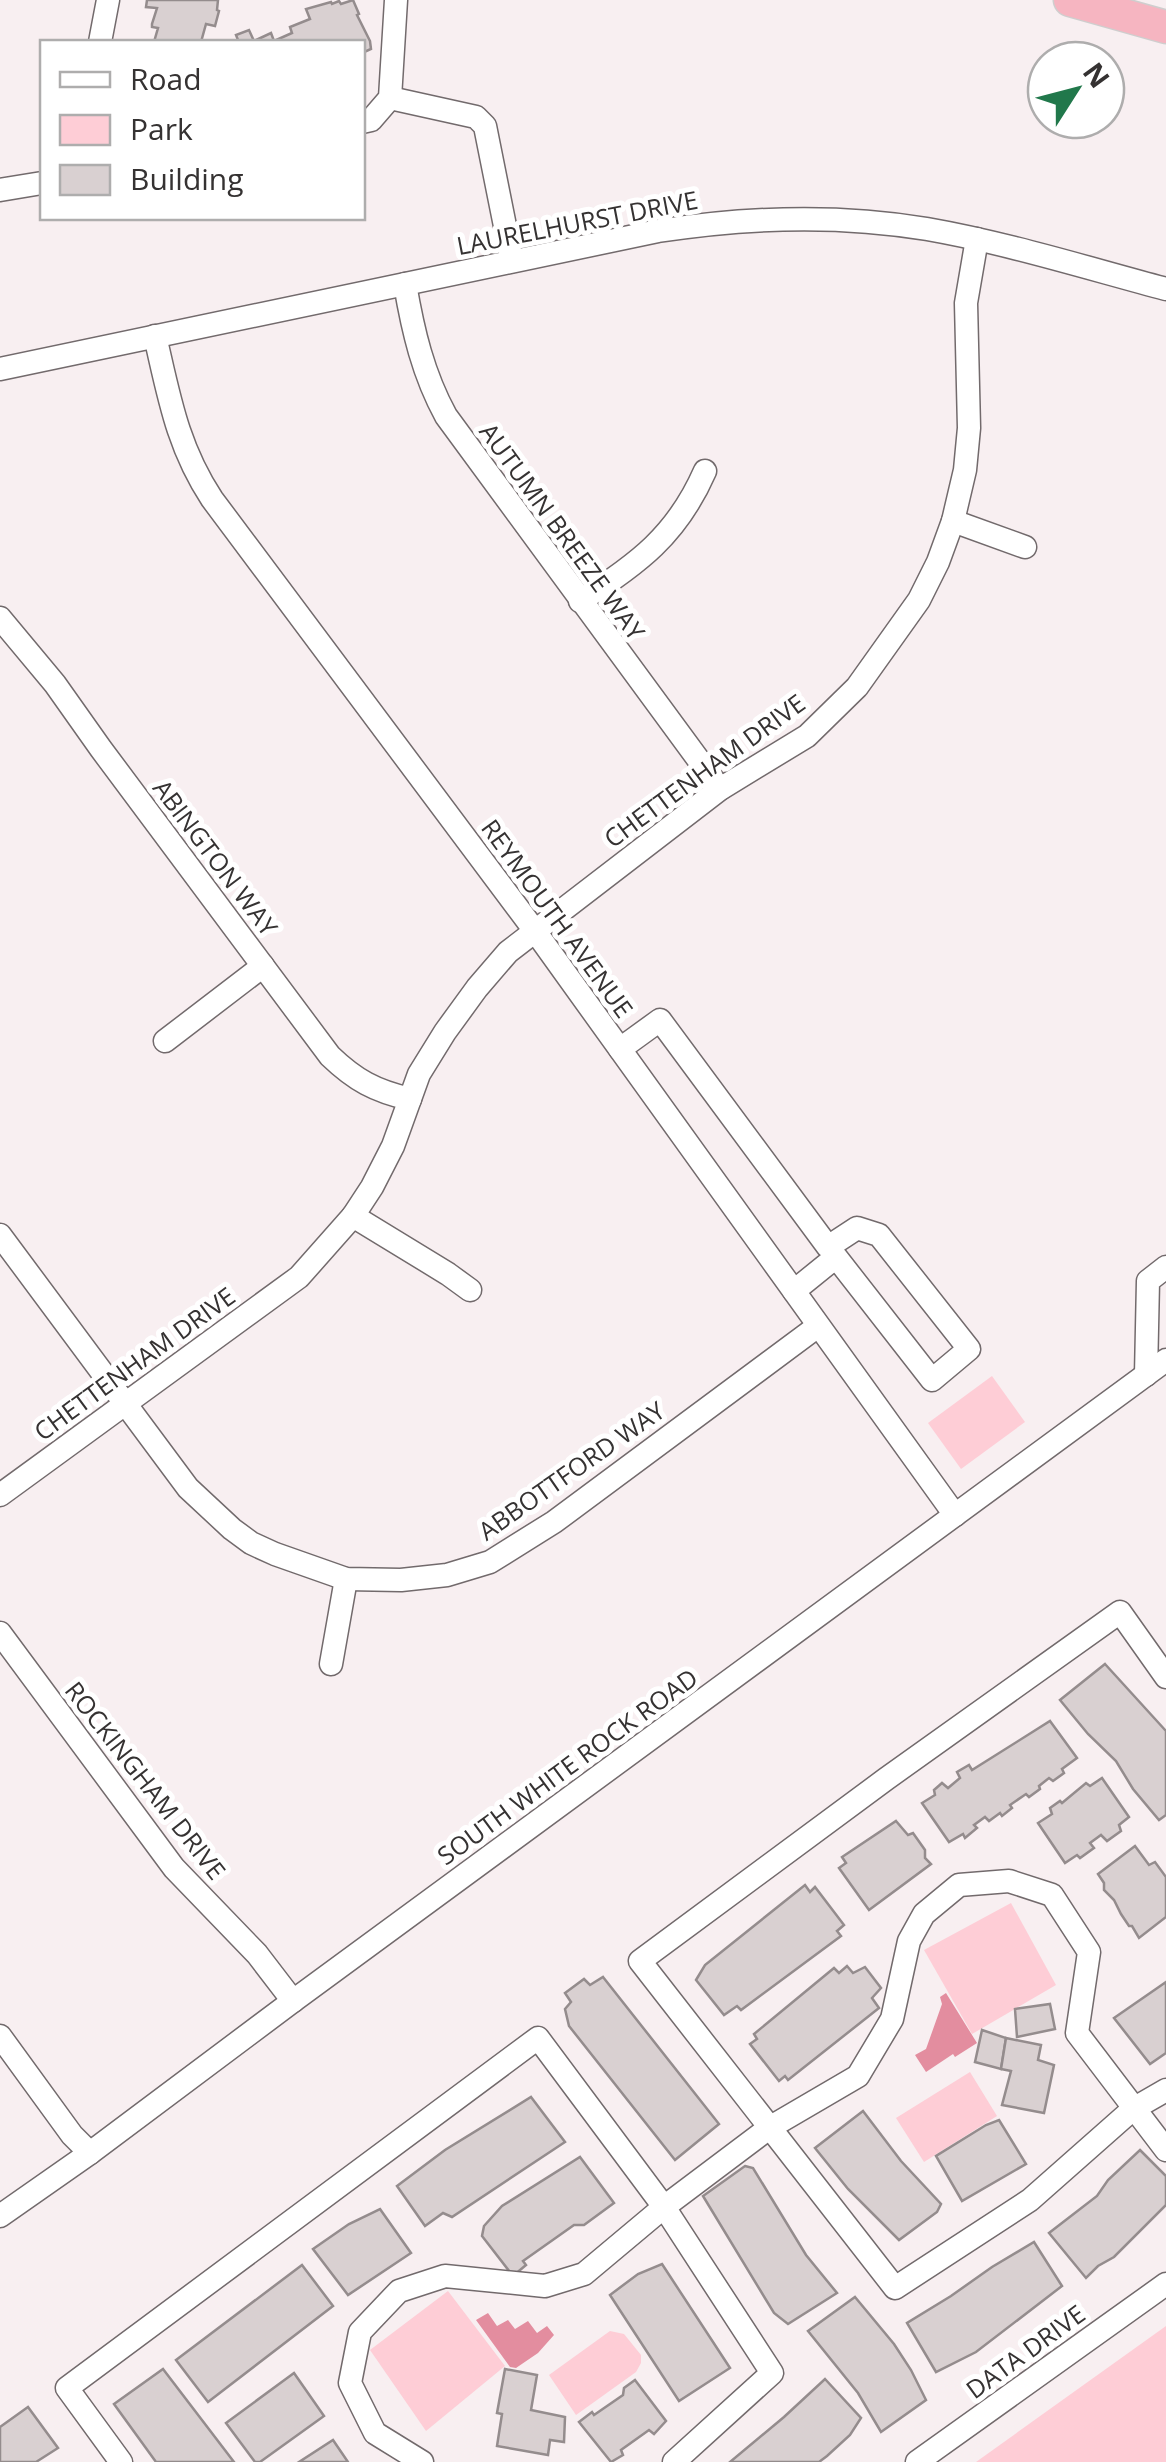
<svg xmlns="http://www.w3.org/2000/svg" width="1166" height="2462" viewBox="0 0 1166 2462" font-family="'Open Sans',sans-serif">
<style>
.green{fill:#fecdd6}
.water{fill:#e38d9f}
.building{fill:#d9d0d1;stroke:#948c8d;stroke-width:2.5}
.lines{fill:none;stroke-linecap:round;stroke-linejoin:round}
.minor-casing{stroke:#726a6c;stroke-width:25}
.highway-casing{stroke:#cfcece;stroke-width:35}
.minor{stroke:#fff;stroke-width:22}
.highway{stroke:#f6b5c1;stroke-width:32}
.labels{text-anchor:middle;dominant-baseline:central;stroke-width:10;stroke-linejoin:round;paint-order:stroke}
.street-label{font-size:25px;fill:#353232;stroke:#fff}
</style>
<rect width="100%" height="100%" fill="#f8eff1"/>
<g class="green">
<path d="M992,1376l33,46 -64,47 -33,-46z"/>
<path d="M1011,1903l45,82 -84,49 -48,-84z"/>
<path d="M970,2072l27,44 -73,46 -28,-44z"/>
<path d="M448,2291l57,75 -79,65 -56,-81z"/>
<path d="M1166,2326v136h-190z"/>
<path d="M610,2331l14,3 17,21v8l-5,9 -60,43 -27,-40z"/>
</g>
<g class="water">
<path d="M946,1993l31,50 -22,14 -2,-3 -27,18 -11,-17 11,-6 16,-45 -2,-7z"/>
<path d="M488,2313l9,13 11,-6 7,9 13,-8 9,12 10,-7 7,9 -16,18 -22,15 -6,-1 -34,-47z"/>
</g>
<g class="building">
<path d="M147,0h71l-1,10 2,1 -4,15 -9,-2 -5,18h-47l4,-14 -6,-1v-3l5,-16 -11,-1z"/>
<path d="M353,0l6,14 -2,1 13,26 1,8 -9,4v-11h-130l6,-2 -2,-5 13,-5 5,11 17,-8 3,8 18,-8 -2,-6 20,-8 -4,-10 25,-7 1,2 7,-3 2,3z"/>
<path d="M1105,1664l61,67v84l-7,5 -26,-31 -17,-28 -28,-27 -28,-34z"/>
<path d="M1050,1721l27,37 -15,11 2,4 -11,8 -4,-3 -10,8 1,3 -11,8 -3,-3 -16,11 2,3 -10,8 -2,-3 -11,8 -4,-4 -11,8 3,3 -12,10 -2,-4 -14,8 -27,-39 13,-8 -1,-5 8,-7 6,5 12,-10 -3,-6 12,-7 3,5z"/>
<path d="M1102,1778l27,39 -10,8 2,6 -14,10 -6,-6 -11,8 4,5 -14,10 -3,-3 -12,8 -27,-40 14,-9 -2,-6 10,-7 2,2 24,-20 4,3z"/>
<path d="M896,1821l12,14 5,-2 12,17v8l6,6 -62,46 -30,-42 7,-5 -4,-6z"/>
<path d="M1135,1846l14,19 6,-3 11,15v40l-27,21 -7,-12h-3l-8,-12 -7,-14 -10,-10v-7l-6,-9z"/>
<path d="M805,1885l5,7 5,-5 29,38 -7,6 4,5 -100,74 -4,-4 -13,9 -28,-35 9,-15z"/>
<path d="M847,1966l6,7 12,-6 16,21 -9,10 7,10 -91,72 -3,-4 -6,5 -29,-37 7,-5 -3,-5 80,-66 5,5z"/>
<path d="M603,1977l116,147 -44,36 -106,-134 -4,-17 6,-7 -6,-9 19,-14 6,6z"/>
<path d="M1166,1982v71l-16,11 -36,-46z"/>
<path d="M1050,2004l5,25 -38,8 -2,-28z"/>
<path d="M982,2030l24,8 -5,31 -26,-7z"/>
<path d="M1006,2038l35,7 -3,15 16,5 -10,48 -42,-8 9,-34 -10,-2z"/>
<path d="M531,2097l34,45 -113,75 -9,-4 -18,13 -28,-40 48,-36z"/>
<path d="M863,2111l38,50 40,43 -4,8 -38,28 -51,-51 -33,-41z"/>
<path d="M999,2120l27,44 -64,37 -26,-45 50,-31z"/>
<path d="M1140,2150l26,26v29l-52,52 -16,9 -12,12 -37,-45 48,-37 11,-16z"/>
<path d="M580,2157l34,46 -30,22h-10l-51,36 3,4 -13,11 -31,-40 2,-10 18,-20z"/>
<path d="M745,2166l8,2 53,87 31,38 -49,31 -14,-11 -71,-117z"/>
<path d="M380,2209l31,44 -63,42 -35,-46 36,-25z"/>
<path d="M1034,2242l28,44 -86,66 -40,20 -29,-49 44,-27 41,-29z"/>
<path d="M662,2264l68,104 -51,33 -69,-106 28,-21z"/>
<path d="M302,2265l31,41 -125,96 -32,-42z"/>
<path d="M855,2297l39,47 17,26 15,30 -45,32 -23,-39 -50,-62z"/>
<path d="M163,2369l71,93h-78l-42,-58z"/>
<path d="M505,2369l32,6 -6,35 34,7 -1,25 -14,-2 -2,15 -51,-9 5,-32 -5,-1z"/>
<path d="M294,2373l30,43 -64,46h-5l-29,-39z"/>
<path d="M825,2379l36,39 -11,17 -23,21 -8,6h-89l54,-45z"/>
<path d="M635,2380l31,41 -12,13 -5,-4 -28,20 2,5 -12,7 -32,-40 13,-10 2,3 29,-20 1,-7z"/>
<path d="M28,2407l30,41 -22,14h-36v-35z"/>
<path d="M333,2440l15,22h-49z"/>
</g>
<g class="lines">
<defs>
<g id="minor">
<path d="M100,42l8,-42"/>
<path d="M390,98l86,19 9,9 27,135"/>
<path d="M362,122l9,-2 19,-22 6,-98"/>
<path d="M0,190l42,-7"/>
<path d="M405,284c8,47 18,90 41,132l274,373"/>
<path d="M155,336c14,60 22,110 57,163l323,432 420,584"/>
<path d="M0,369l658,-138c90,-14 179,-17 269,-2 80,14 160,39 239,60"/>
<path d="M953,521l72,26"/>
<path d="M580,601c58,-37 97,-66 125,-130"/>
<path d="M0,618l55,66 46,65 229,307c25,24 45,35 80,43"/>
<path d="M165,1041l98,-75"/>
<path d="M620,1049l40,-29 168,227 29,-19 22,7 90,114 -37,31 -96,-123 -42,34"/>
<path d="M353,1216l95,58 22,16"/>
<path d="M0,1235l188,253 44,41 19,14 24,11 71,25 55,1 46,-5 43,-13 64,-40 264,-196"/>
<path d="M1146,1375l2,-94 18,-14"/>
<path d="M0,1495l299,-218 54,-61 19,-29 21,-41 26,-72 26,-42 32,-44 31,-36 212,-163 87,-53 50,-49 62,-87 19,-38 15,-41 12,-51 4,-42 -3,-125 11,-64"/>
<path d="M0,1633l174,235 83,86 36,47"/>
<path d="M331,1664l15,-85"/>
<path d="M1166,1677l-46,-65 -234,167 -246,182 255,327 135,-88 103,-91 33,-19"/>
<path d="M0,2036l72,99 18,18"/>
<path d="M0,2216l90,-63 203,-152 873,-641"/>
<path d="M121,2462l-54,-74 471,-350 126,169 108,166 -98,89"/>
<path d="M422,2462l-47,-29 -25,-50 10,-51 39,-41 46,-15 100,10 39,-12 80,-67 105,-79 89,-52 34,-57 17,-78 15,-27 35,-29 50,-4 43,14 37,57 -12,81 89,117"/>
<path d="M917,2462l249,-178"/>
</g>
<path id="highway" d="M1070,0l96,27"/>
</defs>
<use href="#minor" class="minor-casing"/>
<use href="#highway" class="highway-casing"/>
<use href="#minor" class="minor"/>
<use href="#highway" class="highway"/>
</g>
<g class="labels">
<g class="street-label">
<text transform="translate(577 222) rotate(-11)">LAURELHURST DRIVE</text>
<text transform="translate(563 531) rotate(54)">AUTUMN BREEZE WAY</text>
<text transform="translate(704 770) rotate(-36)">CHETTENHAM DRIVE</text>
<text transform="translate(216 857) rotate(53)">ABINGTON WAY</text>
<text transform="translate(558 918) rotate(54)">REYMOUTH AVENUE</text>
<text transform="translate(134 1363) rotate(-36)">CHETTENHAM DRIVE</text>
<text transform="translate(571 1470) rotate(-35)">ABBOTTFORD WAY</text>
<text transform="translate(567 1766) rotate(-36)">SOUTH WHITE ROCK ROAD</text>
<text transform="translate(146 1780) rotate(52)">ROCKINGHAM DRIVE</text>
<text transform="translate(1025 2351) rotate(-36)">DATA DRIVE</text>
</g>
</g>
<rect x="40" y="40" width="325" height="180" fill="#ffffff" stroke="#aeadad" stroke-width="2.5"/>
<rect x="60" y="72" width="50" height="15" fill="#ffffff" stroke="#aeadad" stroke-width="2.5"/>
<text x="130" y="90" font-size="30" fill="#353232">Road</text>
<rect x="60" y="115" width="50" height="30" fill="#fecdd6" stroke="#aeadad" stroke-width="2.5"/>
<text x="130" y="140" font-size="30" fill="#353232">Park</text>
<rect x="60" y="165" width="50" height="30" fill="#d9d0d1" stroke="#aeadad" stroke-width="2.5"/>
<text x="130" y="190" font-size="30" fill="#353232">Building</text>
<g transform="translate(1076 90) rotate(54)"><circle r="48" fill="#ffffff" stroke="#aeadad" stroke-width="2.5"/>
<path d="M0-8L18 38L0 25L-18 38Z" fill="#21784b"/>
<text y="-15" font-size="28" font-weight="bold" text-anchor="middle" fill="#353232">N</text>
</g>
</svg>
